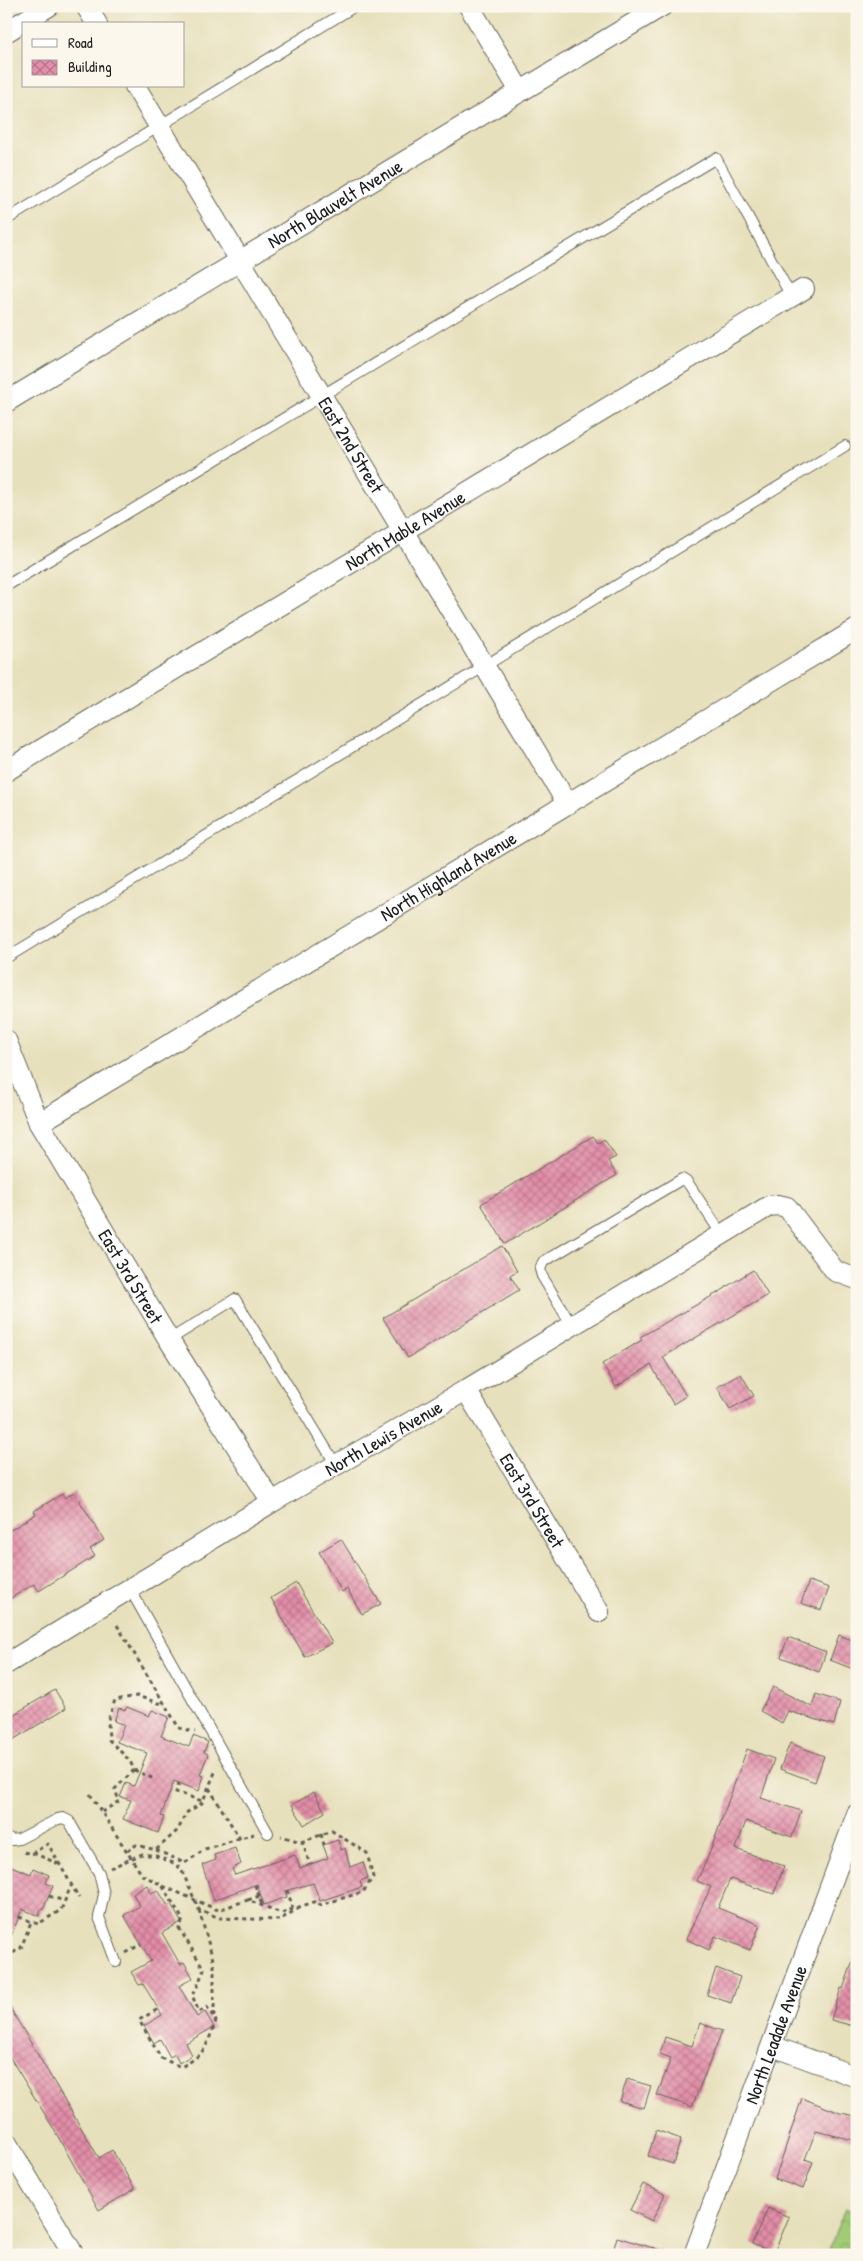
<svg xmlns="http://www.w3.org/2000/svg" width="863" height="2261" viewBox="0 0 863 2261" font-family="'Patrick Hand',sans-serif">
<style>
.park{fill:url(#park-crowns);stroke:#5f7449}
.building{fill:url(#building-cross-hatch)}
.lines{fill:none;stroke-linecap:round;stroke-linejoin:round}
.lane-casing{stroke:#636154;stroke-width:12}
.street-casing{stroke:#636154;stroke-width:22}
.path{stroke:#636154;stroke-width:3;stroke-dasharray:4 4;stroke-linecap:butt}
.lane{stroke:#fff;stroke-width:10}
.street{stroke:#fff;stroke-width:20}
.labels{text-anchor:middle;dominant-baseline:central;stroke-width:5;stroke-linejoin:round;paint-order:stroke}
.street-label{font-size:19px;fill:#1c1c1c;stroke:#fbf7ec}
</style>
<defs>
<pattern id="park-crowns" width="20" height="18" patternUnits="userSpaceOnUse" patternTransform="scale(1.25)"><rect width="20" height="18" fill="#a2cb76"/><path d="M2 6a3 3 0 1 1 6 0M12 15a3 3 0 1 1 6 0" fill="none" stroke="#8bae66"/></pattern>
<pattern id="building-cross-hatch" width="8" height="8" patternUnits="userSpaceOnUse" patternTransform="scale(1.25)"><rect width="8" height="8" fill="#e38ea9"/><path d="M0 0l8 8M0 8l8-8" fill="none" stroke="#b77389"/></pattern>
</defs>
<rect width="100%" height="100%" fill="#fbf7ec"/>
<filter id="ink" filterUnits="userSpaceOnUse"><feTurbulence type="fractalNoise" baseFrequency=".02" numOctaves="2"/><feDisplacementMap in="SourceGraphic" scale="10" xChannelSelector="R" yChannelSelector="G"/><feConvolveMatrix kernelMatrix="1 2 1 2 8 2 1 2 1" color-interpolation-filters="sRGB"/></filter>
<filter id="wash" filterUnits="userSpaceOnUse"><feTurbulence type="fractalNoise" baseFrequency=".0096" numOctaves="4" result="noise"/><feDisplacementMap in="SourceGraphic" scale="20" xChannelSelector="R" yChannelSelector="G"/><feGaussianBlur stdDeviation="1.12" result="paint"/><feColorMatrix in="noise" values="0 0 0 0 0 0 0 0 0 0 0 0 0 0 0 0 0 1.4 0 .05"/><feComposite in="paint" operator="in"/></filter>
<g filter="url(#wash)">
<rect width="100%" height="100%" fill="#e7e0bc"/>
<path class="park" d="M845,2208l12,5v42h-30z"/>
<g id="blocks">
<g class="building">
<path d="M593,1136l5,7 6,-4 12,18 -8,4 9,14 -112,69 -24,-40z"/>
<path d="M502,1246l15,25 -7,4 9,15 -111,68 -25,-40z"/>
<path d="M753,1270l15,25 -105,62 23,39 -13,8 -22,-39 -35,22 -14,-23 40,-24 -2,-3 86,-49v-1z"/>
<path d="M741,1374l13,22 -24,13 -13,-22z"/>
<path d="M74,1492l30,48 -14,9 5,7 -56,35 -5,-7 -28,17v-68l30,-19 -2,-3 28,-17 3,4z"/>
<path d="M341,1539l40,65 -19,10 -15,-25 -5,3 -23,-40z"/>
<path d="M809,1581l20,7 -8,22 -20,-7z"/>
<path d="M296,1583l36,60 -27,14 -34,-59z"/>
<path d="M839,1635l18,7v17l-4,10 -23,-9z"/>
<path d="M788,1637l38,15 -7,20 -38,-15z"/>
<path d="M773,1687l39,20 4,-13 24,8 -6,23 -46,-14 -6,12 -22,-12z"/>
<path d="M55,1690l11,18 -60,36v-25z"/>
<path d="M127,1707l22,9 3,-6 17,7 -8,19 28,11 4,-11 15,6 -4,10 4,2 -8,21 4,1 -5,15 -25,-10 -13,35 3,1 -6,16 -35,-14 8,-19 -11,-3 6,-14 8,3 13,-33 -30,-11 7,-17 -10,-4 5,-13 6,2z"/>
<path d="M790,1743l34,13 -9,26 -35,-13z"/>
<path d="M747,1749l27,10 -13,39 40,13 -9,26 -46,-16 -10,28 48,17 -10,28 -44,-15 -12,29 42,17 -10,25 -35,-14 -6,14 -23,-11 25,-52 -14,-6 13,-29z"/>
<path d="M314,1792l11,20 -21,13 -12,-20z"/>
<path d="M338,1840l3,10 4,-2 5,19 13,-5 5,16 -8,3 2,6 -42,14 -7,-18 -28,8 2,6 -23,8 -7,-21 -43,16 -12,-35 14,-5 -2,-5 21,-7 6,16 -9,5 3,6 60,-20 5,13 28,-10 -5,-13z"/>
<path d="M11,1866l20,8 2,-6 16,7 -3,8 7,3 -10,24 -2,-1 -2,7 -17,-7 -15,37 -1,-68z"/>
<path d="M147,1885l4,8 7,-3 10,16 3,-2 10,18 -19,11 18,31 4,-2 9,16 -14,8 18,31 8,-5 9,15 -28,16 6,12 -13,8 -4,-9 -5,3 -10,-18 -6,4 -10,-17 18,-11 -19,-31 -4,1 -8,-13 20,-11 -27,-46 16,-9 -7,-12z"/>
<path d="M855,1955h2v72l-26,-7 10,-32 2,1z"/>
<path d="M716,1968l24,9 -9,26 -24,-8z"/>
<path d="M6,2001l93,157 13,-8 23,39 -36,21 -47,-84 -46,-75z"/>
<path d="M700,2023l22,8 -30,76 -35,-12 14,-37 -11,-4 5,-17 27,9z"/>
<path d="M627,2079l24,7 -7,22 -24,-7z"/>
<path d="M802,2098l38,15 17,3v25l-41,-10 -11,28 8,3 -10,27 -28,-10z"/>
<path d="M656,2130l25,9 -8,25 -25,-8z"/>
<path d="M643,2184l22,10 -13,27 -22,-11z"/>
<path d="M768,2208l21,9 -15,36 -22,-9z"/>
<path d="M617,2237l46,14 -1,4h-50z"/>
</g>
</g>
</g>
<g filter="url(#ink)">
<use href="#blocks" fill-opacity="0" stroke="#636154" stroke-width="1"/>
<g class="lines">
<defs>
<g id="lane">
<path d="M6,220l349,-214"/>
<path d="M6,586l710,-428 75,138"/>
<path d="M6,958l839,-512"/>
<path d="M572,1326l-30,-50 -2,-7 3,-7 139,-83 6,4 34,52"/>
<path d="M169,1340l66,-41 101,166"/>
<path d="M130,1589l138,244"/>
<path d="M6,1837l6,3 7,-1 39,-20 5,-1 6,3 30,52 5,21 -5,23 17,45"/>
</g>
<g id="street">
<path d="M86,6l11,18"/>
<path d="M469,6l51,85"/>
<path d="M6,32l43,-26"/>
<path id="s1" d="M135,86l432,717"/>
<path id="s2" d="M6,402l656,-396"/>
<path id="s3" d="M6,771l798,-482"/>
<path id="s4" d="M6,1040l33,83 130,217 103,162"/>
<path id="s5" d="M39,1123l818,-494"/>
<path id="s6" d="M466,1390l133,222"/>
<path id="s7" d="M6,1664l266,-162 194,-112 303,-184 9,-1 9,2 48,64 22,8"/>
<path d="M772,2046l85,31"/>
<path d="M6,2142l68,113"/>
<path id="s8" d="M694,2255l163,-441"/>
</g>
</defs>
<use href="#lane" class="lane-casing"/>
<use href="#street" class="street-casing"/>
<g class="path">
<path d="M117,1625l62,103 16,4"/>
<path d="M134,1770l20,9"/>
<path d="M179,1783l-3,9 26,9"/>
<path d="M209,1788l31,51"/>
<path d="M90,1794l52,81 20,10 21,35 -4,8 25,41 -7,18 -5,8 7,17 8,-5 9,14c-10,25 -9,32 -35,46l-20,-9 -22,-38 19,-11"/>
<path d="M102,1812l17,-11 -4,-12 19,-19 -4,-9 -21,-21 -1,-20 7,-20 22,-4 28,9"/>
<path d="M321,1834l3,11"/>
<path d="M302,1841l8,24"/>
<path d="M156,1850l29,13 20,-14 49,-15"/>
<path d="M127,1851l9,-6 20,5 22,-20 8,-17 16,-10 14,-33"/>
<path d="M24,1852l7,2 17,-10 31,54"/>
<path d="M33,1853l26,11"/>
<path d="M110,1868l32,-14 14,2 20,8 7,9 16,37 21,8 59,2 22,-13"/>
<path d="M255,1885l7,20"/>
<path d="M163,1886l55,24 30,-10 33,13 36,-12 3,4 43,-13 10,-15 -6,-24 -35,-22 -31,11 -20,-6"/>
<path d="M287,1890l6,18"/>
<path d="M49,1896l15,5"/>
<path d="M248,1900l11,-4"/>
<path d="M199,1910l15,53v53"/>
<path d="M19,1917l19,7 23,-14 10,-24"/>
<path d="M126,1953l15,-9"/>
<path d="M6,1957l15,-9 10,-26"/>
</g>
<use href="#lane" class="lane"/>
<use href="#street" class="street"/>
</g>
</g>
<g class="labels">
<g class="street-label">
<text stroke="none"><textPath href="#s2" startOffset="384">North Blauvelt Avenue</textPath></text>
<text stroke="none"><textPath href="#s1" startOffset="419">East 2nd Street</textPath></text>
<text stroke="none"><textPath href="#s3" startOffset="466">North Mable Avenue</textPath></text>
<text stroke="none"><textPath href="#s5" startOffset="478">North Highland Avenue</textPath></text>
<text stroke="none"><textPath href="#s4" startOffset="268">East 3rd Street</textPath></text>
<text stroke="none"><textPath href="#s7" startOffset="440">North Lewis Avenue</textPath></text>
<text stroke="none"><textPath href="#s6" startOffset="129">East 3rd Street</textPath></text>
<text stroke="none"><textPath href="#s8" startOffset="235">North Leadale Avenue</textPath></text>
</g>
</g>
<rect width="863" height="2261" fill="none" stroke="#fbf7ec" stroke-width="25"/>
<rect x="22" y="22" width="162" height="65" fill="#fbf7ec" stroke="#a29f99"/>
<rect x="32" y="39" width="25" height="8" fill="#ffffff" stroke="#a29f99"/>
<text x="68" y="48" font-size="15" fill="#1c1c1c">Road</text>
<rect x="32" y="60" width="25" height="15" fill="url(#building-cross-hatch)" stroke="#a29f99"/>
<text x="68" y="72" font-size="15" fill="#1c1c1c">Building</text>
</svg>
